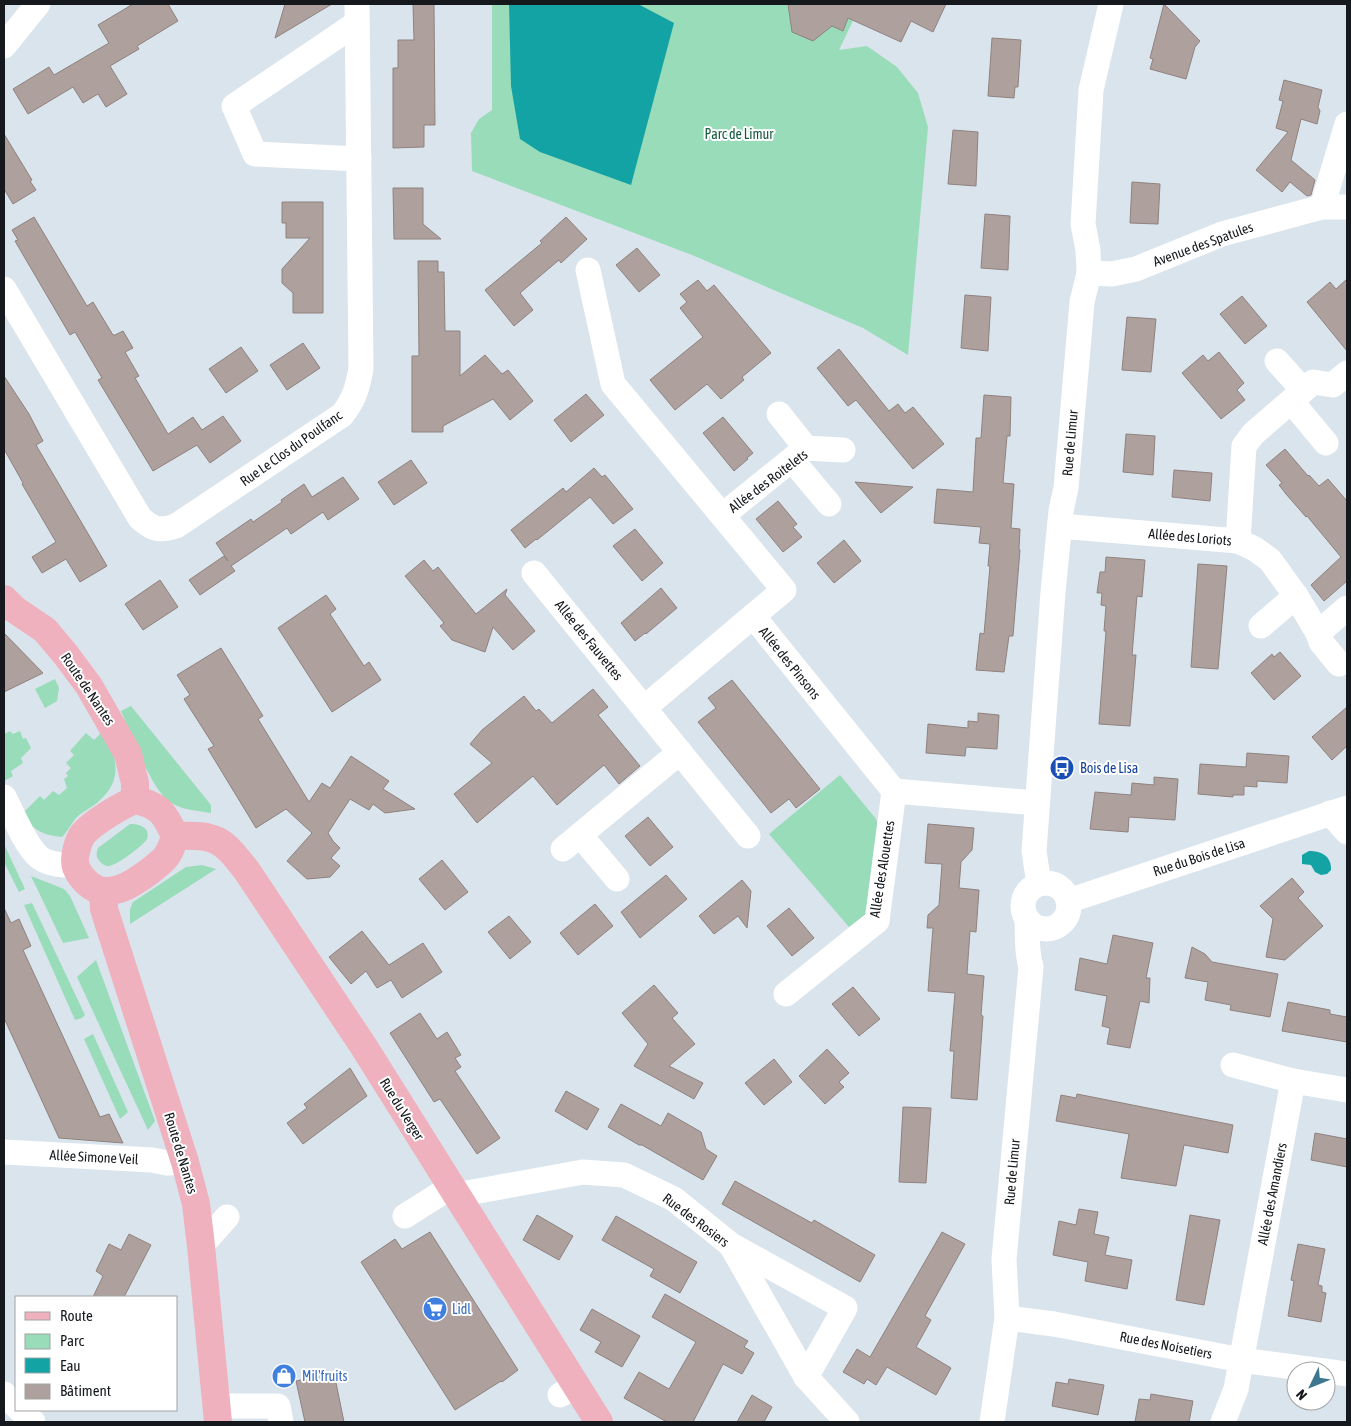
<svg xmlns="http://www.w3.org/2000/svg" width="1351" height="1426" viewBox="0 0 1351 1426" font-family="'Asap Condensed',sans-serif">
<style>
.green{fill:#99dcb9}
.water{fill:#13a3a5}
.building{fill:#ada09d;stroke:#8f827f}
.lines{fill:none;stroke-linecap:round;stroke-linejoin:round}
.minor{stroke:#fff;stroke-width:25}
.major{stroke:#efb1bd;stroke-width:28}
.labels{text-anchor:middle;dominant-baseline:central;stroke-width:4;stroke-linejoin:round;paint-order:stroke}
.park-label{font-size:14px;fill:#13593d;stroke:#fff}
.street-label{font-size:14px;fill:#15181c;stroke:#fff}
.transit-label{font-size:14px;fill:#164399;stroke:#fff;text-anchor:start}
.shop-label{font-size:14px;fill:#366cbe;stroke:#fff;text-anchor:start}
</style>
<rect width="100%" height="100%" fill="#dae4ed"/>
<g class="green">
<path d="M492,4h369l-22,46 28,-4 30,21 21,26 10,34 -20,228 -45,-27 -171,-73 -220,-84 -1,-38 8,-14 13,-9z"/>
<path d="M55,679l4,9 -2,13 -12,7 -10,-19z"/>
<path d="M131,706l80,99v8c-12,-2 -27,-3 -38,-9 -20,-9 -42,-71 -52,-93z"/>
<path d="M10,731l3,3 7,-3 3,8 3,-1 5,10 -10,10 2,5 -12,8 2,5 -9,5v-42l1,-2 -1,-3z"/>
<path d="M103,731c14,26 21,49 -5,71 -6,6 -16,9 -22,16 -5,6 -8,13 -14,19 -18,-1 -31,-8 -40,-23l18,-18 4,4 9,-9 6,4 8,-7 -3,-9 4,-3 -2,-3 5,-5 -5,-5 8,-8 -4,-4 16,-18 8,7z"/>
<path d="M840,775l36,44 4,14 -10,78 -21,16 -80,-93z"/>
<path d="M130,824c9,-1 21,4 17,15 -3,6 -29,25 -35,26 -4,2 -4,1 -8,0 -7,-5 -9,-9 -6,-17z"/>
<path d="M4,844l21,45 -6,3 -15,-30z"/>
<path d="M202,865l14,4 -86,55v-15l3,-7 53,-35z"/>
<path d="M31,876l33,13 6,7 19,42 -26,5z"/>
<path d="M32,903l53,112 -3,3 -7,2 -51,-115z"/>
<path d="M96,960l59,161 -7,9 -71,-153z"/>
<path d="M93,1034l35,78 -8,7 -36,-80z"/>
</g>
<g class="water">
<path d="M509,4h129l36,19 -43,162 -91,-33 -20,-13 -9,-53z"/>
<path d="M1309,851c12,0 23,5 22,19l-4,4 -6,1 -6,-3 -4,-7 -9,-1v-9z"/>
</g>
<g class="building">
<path d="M133,4h35l10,17 -41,25 2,3 -29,17 17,28 -21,13 -8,-13 -15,9 -10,-16 -45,27 -15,-25 36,-22 5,8 55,-32 -11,-18z"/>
<path d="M285,4h47l-57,34z"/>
<path d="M413,4h21l1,121h-11v22l-31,1v-80h5v-28h16z"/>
<path d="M788,4h158l-13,28 -22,-11 -10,21 -53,-24 -5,13 -11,-5 -19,15 -21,-9z"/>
<path d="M1164,4l36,37 -5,6 -9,32 -36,-10 3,-10 -3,-1z"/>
<path d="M992,38l29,2 -3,47h-3l-1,11 -26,-2z"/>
<path d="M1284,80l38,10 -4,17 2,4 -3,13 -16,-5 -10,41 24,20 -4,15 -4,1 -17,-14 -8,10 -26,-22 32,-38 -12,-4 7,-27 -4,-1z"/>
<path d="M953,130l25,2 -2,54 -28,-2z"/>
<path d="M4,134l28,46 -2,1 6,9 -23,14 -9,-15z"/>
<path d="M1132,182l28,2 -2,40 -28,-1z"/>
<path d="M393,188h30v36l18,15h-47z"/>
<path d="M282,202h41v111h-30v-20l-11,-10v-14l28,-31h-24v-15h-4z"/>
<path d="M985,214l25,2 -2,54 -27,-2z"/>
<path d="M34,217l53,89 6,-4 20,33h2l8,-4 10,17 -8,4 14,24 -4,2 33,56 25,-17 9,13 21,-14 18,25 -31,22 -13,-18 -44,26 -55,-91 4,-2 -27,-46 -5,3 -55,-94 3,-1 -6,-10z"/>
<path d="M566,217l21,22 -26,24 -2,-3 -39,33 13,17 -19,16 -29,-36 57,-47 -2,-2z"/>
<path d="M637,248l23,27 -21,17 -23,-27z"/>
<path d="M418,261h20v11h6l1,59h15v45l25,-21 17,19 6,-4 25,31 -23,19 -17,-21 -50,27v6h-31v-76h7z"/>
<path d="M1347,279v72l-40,-49 23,-20 6,7z"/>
<path d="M698,280l9,11 7,-6 57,68 -29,24 2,3 -23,19 -14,-15 -32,26 -25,-30 53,-43 -23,-29 7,-6 -7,-8z"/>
<path d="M965,295l26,2 -3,54 -27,-3z"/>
<path d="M1242,296l25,30 -22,18 -25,-30z"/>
<path d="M1127,317l29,2 -5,53 -29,-2z"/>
<path d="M303,343l17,25 -33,22 -17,-25z"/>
<path d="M241,347l17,24 -32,22 -17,-24z"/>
<path d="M839,349l50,62 9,-7 7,9 8,-6 31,37 -31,25 -57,-69 -8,6 -31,-38z"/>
<path d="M1219,352l25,31 -7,7 8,10 -24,19 -39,-46 21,-18 5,6z"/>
<path d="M4,376l25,38 14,27 -7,4 71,121 -27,16 -14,-23 -24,14 -10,-16 24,-15 -34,-58 1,-1 -19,-34z"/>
<path d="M586,394l18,21 -33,27 -17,-22z"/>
<path d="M984,395l27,2 -1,39h-3l-4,47 11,1 -3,44 9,1 -1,20 1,1 -7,86h-4l-5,36 -28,-2 4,-37 4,1 6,-68h-2l2,-22 -11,-1 2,-16 -47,-4 3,-34 36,3 3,-54h5z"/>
<path d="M723,417l30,36 -6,5 1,1 -14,12 -31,-38z"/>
<path d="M1126,434l29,2 -2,39 -30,-3z"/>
<path d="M1285,449l23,27 1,-1 10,11 9,-7 19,22v80l-23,20 -13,-16 30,-28 -34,-41 -1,1 -20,-23 -7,-9 3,-2 -16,-18z"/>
<path d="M411,460l16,23 -33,22 -16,-23z"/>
<path d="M594,468l8,9 3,-2 28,34 -20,15 -23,-27 -53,43 -1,-1 -11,9 -14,-18 52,-42 3,4z"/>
<path d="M1174,470l38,3 -2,28 -38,-4z"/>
<path d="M343,477l16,22 -31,21 -5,-8 -32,22 -4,-6 -56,38 4,5 -35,24 -11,-15 35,-24 4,5 -12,-18 35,-24 2,3 29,-20 -1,-2 23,-16 8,13z"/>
<path d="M855,482l58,5 -32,26z"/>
<path d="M778,501l19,23 -4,3 9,10 -19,15 -27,-33z"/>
<path d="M635,529l28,34 -21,18 -29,-35z"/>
<path d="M844,540l17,21 -27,22 -17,-20z"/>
<path d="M1106,557l39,3 -3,37 -5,-1 -5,59h4l-6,71 -31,-2 7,-93h-2l2,-25 -5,-1 1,-12h-5l3,-21h5z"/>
<path d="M424,560l9,11 5,-4 38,47 31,-25 -2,6 30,36 -22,19 -20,-23 -8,25 -33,-12 -12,-14 4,-3 -39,-47z"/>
<path d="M1198,564l29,2 -9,103 -27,-2z"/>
<path d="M160,580l18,27 -35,23 -18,-26z"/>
<path d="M661,588l16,20 -31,26 -1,-1 -10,8 -14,-18z"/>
<path d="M326,595l10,14 -6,5 34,52 5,-4 12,18 -49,32 -54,-84z"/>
<path d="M4,633l39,40 -39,19z"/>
<path d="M221,648l42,68 -5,3 51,83 13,-19 8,5 21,-32 38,25 -6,8 32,20 -30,4 -12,-9 -4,6 -19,-11 -22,34 5,8 7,7 -9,10 9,8 -10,11 -23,2 -20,-18 25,-28 -26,-24 -30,19 -48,-79 6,-3 -30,-47 6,-4 -13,-20z"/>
<path d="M1280,652l21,24 -27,24 -23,-27 21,-19 2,3z"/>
<path d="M732,680l88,109 -24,19 -7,-9 -18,14 -73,-91 18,-14 -8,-10z"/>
<path d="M593,689l15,18 -10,8 42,51 -21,18 -15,-19 -47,40 -24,-29 -56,47 -23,-29 38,-31 -22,-19 12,-14 42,-34 12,15 3,-2 13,14z"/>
<path d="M1347,707v39l-15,14 -20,-23z"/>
<path d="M978,713l21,2 -2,34 -31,-2 -1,9 -39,-3 2,-29 40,4v-7l10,1z"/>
<path d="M1247,753l42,3 -2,27 -30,-2v6l-13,-1v9h-11v2l-35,-3 2,-30 46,3z"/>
<path d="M1154,777l24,2 -3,41 -46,-3 -1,15 -38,-3 5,-37 36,3 1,-12 22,2z"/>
<path d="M648,817l25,30 -23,19 -25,-30z"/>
<path d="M928,824l46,4 -2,22 -11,12 -2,26 20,2 -3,42 -6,-1 -3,43 17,2 -3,39 2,1 -6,84 -26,-2 3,-47h-4l5,-58 -27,-2 5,-63h-6l1,-13 11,-10 3,-41 -17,-1z"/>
<path d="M442,860l26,32 -23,18 -26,-31z"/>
<path d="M666,875l21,24 -47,39 -19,-26z"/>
<path d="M1292,878l12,14 -6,6 25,28 -38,34 -19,-3 7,-38 -13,-13z"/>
<path d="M742,880l9,11 -4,37 -9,-12 -24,18 -15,-18z"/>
<path d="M595,904l18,22 -35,29 -18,-22z"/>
<path d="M4,908l7,15 8,-4 12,27 -8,4 37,80 40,87 9,-3 14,29 -64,-5 -55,-120z"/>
<path d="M789,908l25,30 -22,18 -25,-30z"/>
<path d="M509,916l22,26 -21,17 -22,-27z"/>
<path d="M362,931l27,34 34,-22 19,29 -40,26 -11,-18 -14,8 -11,-17 -15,13 -22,-27z"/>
<path d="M1113,935l40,8 -7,35h4l-1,25 -9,-2 -10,47 -23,-4 3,-16 -8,-2 5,-30 -32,-6 5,-32 27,6z"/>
<path d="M1192,947l13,7 7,8 66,12 -8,43 -40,-7 1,-5 -26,-5 3,-18 -23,-4z"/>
<path d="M654,985l24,28 -6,5 23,26 -26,22 34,17 -9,16 -60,-33 14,-22 -26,-31z"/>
<path d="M853,987l27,32 -21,17 -27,-32z"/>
<path d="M1288,1002l42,8v4l17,3v25l-65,-11z"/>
<path d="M420,1013l17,26 10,-7 14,23 -6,3 6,9 -6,4 45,67 -23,16 -37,-55 -6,3 -44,-69z"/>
<path d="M827,1049l22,24 -10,9 5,5 -19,17 -26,-28z"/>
<path d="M774,1059l18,23 -28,23 -19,-22z"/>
<path d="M350,1068l17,28 -64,48 -16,-21 20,-15 -3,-4z"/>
<path d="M566,1091l33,18 -12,21 -32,-19z"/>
<path d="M1077,1094l156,31 -5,28 -44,-8 -8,41 -55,-8 8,-44 -73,-13 5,-26 15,3z"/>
<path d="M621,1104l40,22 7,-13 33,19 5,17 11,7 -14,24 -61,-35h-3l-31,-18z"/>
<path d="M903,1107l28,1 -5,75 -27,-1z"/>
<path d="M1315,1133l32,6v28l-36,-7z"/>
<path d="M735,1181l77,42 2,-3 61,35 -15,27 -138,-78z"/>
<path d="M1079,1209l19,3 -4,22 15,3 -4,18 27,5 -5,29 -42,-8 3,-19 -35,-7 6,-34 17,4z"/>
<path d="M537,1215l36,21 -14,24 -36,-20z"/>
<path d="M1190,1215l30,5 -16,85 -28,-5z"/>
<path d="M616,1216l81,46 -17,31 -30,-17 4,-7 -52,-29z"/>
<path d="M430,1232l88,138 -16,12 -1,-1 -46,29 -94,-148 34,-23 7,10z"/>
<path d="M942,1232l23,12 -40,72 6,4 -15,27 35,21 -15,27 -49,-28 -11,18 -9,-6 -3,5 -21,-12 14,-23 13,8z"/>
<path d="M129,1234l22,11 -27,52h-31l10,-21 -7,-5 13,-27 12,6z"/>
<path d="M1298,1244l27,5 -7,36 4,1v6l4,1 -5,29 -33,-6 6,-35 -3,-1z"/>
<path d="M665,1294l83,47 -4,6 10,6 -12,21 -19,-10 -30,58h-26l-43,-24 15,-26 30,17 27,-47 -44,-25z"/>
<path d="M592,1309l48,27 -18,31 -27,-15 6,-10 -21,-12z"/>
<path d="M334,1373l10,49h-39l-9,-41z"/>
<path d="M1069,1379l35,6 -6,30 -46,-9 4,-24 12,2z"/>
<path d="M1151,1394l42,7 -4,21h-54l4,-23 11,1z"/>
<path d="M752,1395l20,12 -8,15h-27z"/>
</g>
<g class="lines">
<g class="minor">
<path d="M357,23l-123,83 21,48 104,5"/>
<path d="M4,46l34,-42"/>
<path d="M1322,207l25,-83"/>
<path d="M588,270l25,114 171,206 -31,26 141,175 142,12"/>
<path d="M1089,273l23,1 24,-5 86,-35 100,-27h25"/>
<path d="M4,289l136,229c13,12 19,13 36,8l166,-111c12,-15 16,-28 19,-47l-4,-364"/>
<path d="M1277,361l26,29"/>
<path d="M1291,401l35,42"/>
<path d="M779,414l27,34"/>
<path d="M792,460l37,44"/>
<path d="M723,515l83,-67 37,2"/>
<path d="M1060,526l178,15 17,8 15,11 26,36 22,37 3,9 18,22"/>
<path d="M1238,541l6,-95 9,-12 60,-52 20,3 14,-12"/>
<path d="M534,573l214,263"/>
<path d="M1261,626l35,-30"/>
<path d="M1318,633l29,-25"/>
<path d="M644,708l109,-92"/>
<path d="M4,797c8,15 22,50 35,60 9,8 25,8 37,9"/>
<path d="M1330,813l17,19"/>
<path d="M580,835l37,44"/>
<path d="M563,849l117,-97"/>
<circle cx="1046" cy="906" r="23"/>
<path d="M1039,884l-5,-33 19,-259 8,-81 5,-23 16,-186 7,-29 -1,-23 -5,-26 8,-134 20,-86"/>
<path d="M1068,901l279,-93"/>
<path d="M786,994l91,-73 17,-130"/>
<path d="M1233,1065l60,16"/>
<path d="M4,1152l148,8 15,3 18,-1"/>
<path d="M456,1195l127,-23 41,3 50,24 57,46 75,132 41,45"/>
<path d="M405,1216l46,-29"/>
<path d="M731,1245l114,63 -39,69"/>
<path d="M201,1246l26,-29"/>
<path d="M1007,1318l47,6 187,36 83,11"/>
<path d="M1326,1371l21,3"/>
<path d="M4,1394l12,12"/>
<path d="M560,1395l17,-10"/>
<path d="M216,1406h62l3,16"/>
<path d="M20,1410l13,12"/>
<path d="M992,1422l15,-104 -3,-59 27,-292c-5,-16 -3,-30 -4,-46"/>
<path d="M1223,1422l13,-33 57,-308 54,9"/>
</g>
<g class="major">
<path d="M4,599l10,10 31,21 21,25 23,31 39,68 7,29v17"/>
<path d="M135,800c25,5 30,14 40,36 -6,22 -11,24 -29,38 -13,9 -26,18 -42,17 -12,-1 -24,-13 -28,-24 -3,-9 2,-26 7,-33 9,-11 39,-29 52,-34z"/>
<path d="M175,836c42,-2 47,3 72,35l117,176 235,375"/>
<path d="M103,891l1,18 81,253 11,42 5,42 17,176"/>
</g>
</g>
<defs>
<symbol id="bus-disc" viewBox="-11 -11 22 22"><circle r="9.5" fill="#1a4fb4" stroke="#fff"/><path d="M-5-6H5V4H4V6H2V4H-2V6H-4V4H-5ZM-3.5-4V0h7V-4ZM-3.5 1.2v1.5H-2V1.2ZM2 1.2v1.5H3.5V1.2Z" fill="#fff"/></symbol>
<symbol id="supermarket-disc" viewBox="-11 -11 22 22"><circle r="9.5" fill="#3f7fe0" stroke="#fff"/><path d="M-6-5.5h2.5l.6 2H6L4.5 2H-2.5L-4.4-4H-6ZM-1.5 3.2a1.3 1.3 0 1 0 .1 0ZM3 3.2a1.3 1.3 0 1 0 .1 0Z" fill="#fff"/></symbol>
<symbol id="shop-disc" viewBox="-11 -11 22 22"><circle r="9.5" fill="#3f7fe0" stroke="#fff"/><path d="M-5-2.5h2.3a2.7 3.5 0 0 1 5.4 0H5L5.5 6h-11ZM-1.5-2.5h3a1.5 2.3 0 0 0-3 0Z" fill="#fff"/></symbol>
</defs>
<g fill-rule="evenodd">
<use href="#bus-disc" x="1048" y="754" width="28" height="28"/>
<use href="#supermarket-disc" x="421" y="1295" width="28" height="28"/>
<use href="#shop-disc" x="270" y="1362" width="28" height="28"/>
</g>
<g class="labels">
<g class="park-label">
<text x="739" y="134">Parc de Limur</text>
</g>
<g class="street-label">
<text transform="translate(1203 244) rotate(-20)">Avenue des Spatules</text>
<text transform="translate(1070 443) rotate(-85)">Rue de Limur</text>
<text transform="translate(291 448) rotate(-35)">Rue Le Clos du Poulfanc</text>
<text transform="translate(768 481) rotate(-37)">Allée des Roitelets</text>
<text transform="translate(1190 537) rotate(5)">Allée des Loriots</text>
<text transform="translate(589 640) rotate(51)">Allée des Fauvettes</text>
<text transform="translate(790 663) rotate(51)">Allée des Pinsons</text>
<text transform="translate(88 689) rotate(56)">Route de Nantes</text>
<text transform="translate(1199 857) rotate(-18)">Rue du Bois de Lisa</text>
<text transform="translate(882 869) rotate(-81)">Allée des Alouettes</text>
<text transform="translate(402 1109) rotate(58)">Rue du Verger</text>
<text transform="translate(181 1153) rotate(73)">Route de Nantes</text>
<text transform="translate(94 1157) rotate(3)">Allée Simone Veil</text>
<text transform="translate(1012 1172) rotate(-85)">Rue de Limur</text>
<text transform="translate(1272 1194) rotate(-79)">Allée des Amandiers</text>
<text transform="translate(696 1220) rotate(37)">Rue des Rosiers</text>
<text transform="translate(1166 1345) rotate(11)">Rue des Noisetiers</text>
</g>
<g class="transit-label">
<text x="1080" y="768">Bois de Lisa</text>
</g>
<g class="shop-label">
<text x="452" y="1309">Lidl</text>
<text x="302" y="1376">Mil'fruits</text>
</g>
</g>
<rect width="1351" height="1426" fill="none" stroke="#15181c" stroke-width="10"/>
<rect x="15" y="1296" width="162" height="115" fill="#ffffff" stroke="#a1a3a4"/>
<rect x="25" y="1312" width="25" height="8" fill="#efb1bd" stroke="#a1a3a4"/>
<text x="60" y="1321" font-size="15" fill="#15181c">Route</text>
<rect x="25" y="1334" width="25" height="15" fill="#99dcb9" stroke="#a1a3a4"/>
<text x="60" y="1346" font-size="15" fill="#15181c">Parc</text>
<rect x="25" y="1358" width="25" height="15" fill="#13a3a5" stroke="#a1a3a4"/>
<text x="60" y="1371" font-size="15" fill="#15181c">Eau</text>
<rect x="25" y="1384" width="25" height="15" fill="#ada09d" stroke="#a1a3a4"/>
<text x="60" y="1396" font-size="15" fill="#15181c">Bâtiment</text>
<g transform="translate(1311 1386) rotate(227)"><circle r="24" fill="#ffffff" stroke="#a1a3a4"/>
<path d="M0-4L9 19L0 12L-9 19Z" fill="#3c778f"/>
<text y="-8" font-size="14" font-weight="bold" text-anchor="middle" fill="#15181c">N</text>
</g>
</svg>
